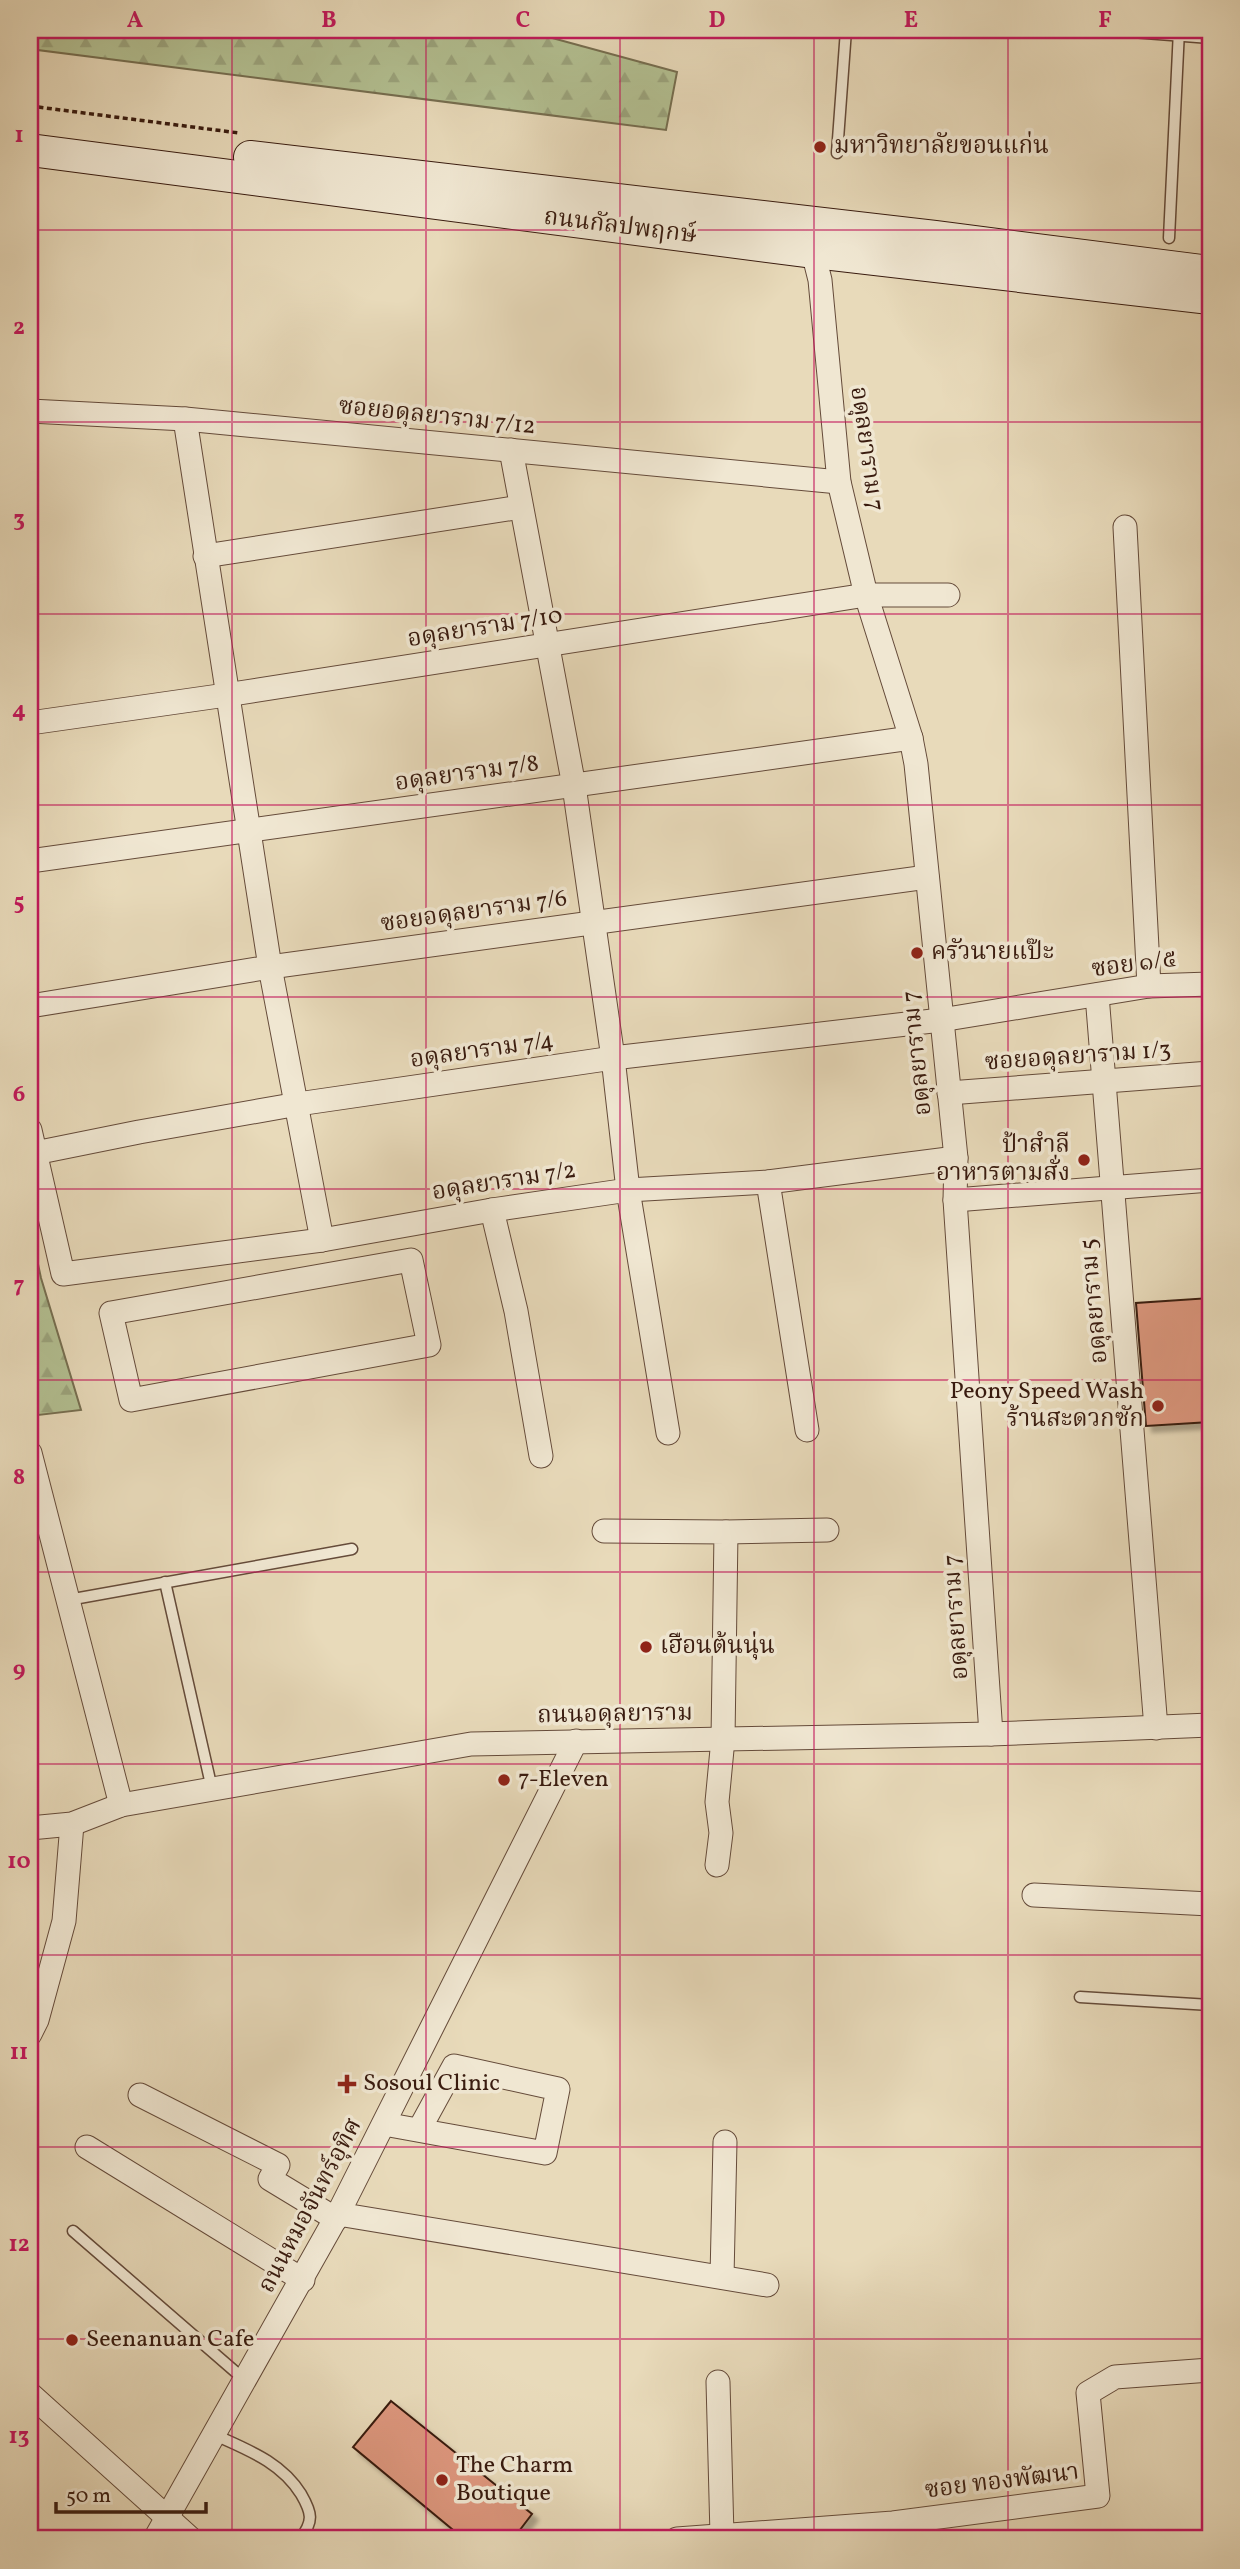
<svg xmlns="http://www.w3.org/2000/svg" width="1240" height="2569" viewBox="0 0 1240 2569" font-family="Vollkorn,'Noto Serif Thai',serif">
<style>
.forest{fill:url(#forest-firs);stroke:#766e50;stroke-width:2}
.building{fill:#dd977e;stroke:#391b0f;stroke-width:2;filter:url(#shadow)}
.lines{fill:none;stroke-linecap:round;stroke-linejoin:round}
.lane-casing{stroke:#654b3a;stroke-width:13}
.street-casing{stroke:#654b3a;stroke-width:25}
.secondary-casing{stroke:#391b0f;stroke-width:34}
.path{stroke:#391b0f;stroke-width:3.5;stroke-dasharray:5 3.5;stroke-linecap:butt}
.lane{stroke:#f0e7d2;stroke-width:10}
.street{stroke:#f0e7d2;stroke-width:23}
.secondary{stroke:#f0e7d2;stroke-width:32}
.grid{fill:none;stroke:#c2185b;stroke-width:2;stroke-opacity:0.55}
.poi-dot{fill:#8f2418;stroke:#f0e7d2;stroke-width:2.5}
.labels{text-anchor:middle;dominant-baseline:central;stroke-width:7;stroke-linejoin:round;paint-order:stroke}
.poi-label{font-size:24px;fill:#391b0f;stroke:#f0e7d2;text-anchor:start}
.street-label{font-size:24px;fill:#391b0f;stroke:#f0e7d2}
.neatline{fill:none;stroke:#c2185b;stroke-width:2.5}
.grid-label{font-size:23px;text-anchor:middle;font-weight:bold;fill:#c2185b}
</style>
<defs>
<pattern id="forest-firs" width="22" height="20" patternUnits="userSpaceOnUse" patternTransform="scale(1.75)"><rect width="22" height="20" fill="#b3c092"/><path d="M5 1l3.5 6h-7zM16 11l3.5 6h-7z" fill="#9ba47d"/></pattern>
<filter id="shadow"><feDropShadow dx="6" dy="6" stdDeviation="2" flood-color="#0004"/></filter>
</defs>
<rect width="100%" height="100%" fill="#e8daba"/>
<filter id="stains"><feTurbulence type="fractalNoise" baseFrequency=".00286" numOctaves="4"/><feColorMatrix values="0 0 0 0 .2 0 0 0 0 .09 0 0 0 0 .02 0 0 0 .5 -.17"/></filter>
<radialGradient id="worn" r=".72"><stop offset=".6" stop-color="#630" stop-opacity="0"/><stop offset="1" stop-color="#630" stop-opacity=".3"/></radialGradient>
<g class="forest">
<path d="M30,30h493l154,42 -11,58 -636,-81z"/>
<path d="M30,1227l11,51 40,132 -51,6z"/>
</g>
<g class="building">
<path d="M1210,1298v124l-64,4 -10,-123z"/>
<path d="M391,2401l141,113 -19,25h-49l-111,-92z"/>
</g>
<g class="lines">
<defs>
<g id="lane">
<path d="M1106,30l104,8"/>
<path d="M837,153l9,-123"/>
<path d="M1169,238l10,-208"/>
<path d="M165,1582l47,207"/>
<path d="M68,1600l284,-51"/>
<path d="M1080,1997l130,8"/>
<path d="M73,2231l173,150"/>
<path d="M215,2435c33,15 66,27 86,59 11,19 13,27 -1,45"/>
</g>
<g id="street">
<path d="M813,252l7,28 19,202 27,113 45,143 5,26 40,394 -1,42 36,534"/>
<path d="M30,411l155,8 654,63"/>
<path d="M185,419l85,548 52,273"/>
<path d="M511,450l63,336 39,272 15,132 40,243"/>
<path d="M1125,527l24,459"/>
<path d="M205,556l316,-49"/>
<path d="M30,723l196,-28 640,-100h82"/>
<path d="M30,861l881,-123"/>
<path d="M1097,995l59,733"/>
<path d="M30,1006l240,-39 657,-90"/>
<path d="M949,1093l261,-20"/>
<path d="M30,1130l33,144 259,-34 170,-30 136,-20 140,-8 188,-24"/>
<path d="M35,1153l104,-21 159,-28 315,-46 328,-38 208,-34 61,-2"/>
<path d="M768,1182l39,248"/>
<path d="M955,1200l255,-20"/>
<path d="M492,1210l24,101 25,145"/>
<path d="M411,1260l18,85 -298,55 -20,-87z"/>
<path d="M30,1453l91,352"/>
<path d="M604,1531l122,1 -3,207 -6,63 4,31 -4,32"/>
<path d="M726,1532l101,-2"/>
<path d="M30,1828l42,-4 49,-19 350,-61 520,-10 219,-9"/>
<path d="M1034,1895l176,9"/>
<path d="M30,2034l7,-14 27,-99 8,-97"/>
<path d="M140,2095l138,70 -8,14 66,40"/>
<path d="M384,2124l161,29 13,-64 -104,-23 -35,64"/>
<path d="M87,2147l216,133"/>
<path d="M338,2214l429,71"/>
<path d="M722,2277l3,-135"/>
<path d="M718,2382l4,154"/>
<path d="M30,2394l161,145"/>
<path d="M155,2539l183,-325 238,-473"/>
<path d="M677,2539l216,-16 205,-27 -10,-103 27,-16 95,-7"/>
</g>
<g id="secondary">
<path d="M30,150l783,102 397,46"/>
<path d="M250,157l685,80 275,35"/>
</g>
</defs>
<use href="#lane" class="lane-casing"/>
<use href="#street" class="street-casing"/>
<use href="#secondary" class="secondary-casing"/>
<path class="path" d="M30,106l209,27"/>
<use href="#lane" class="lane"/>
<use href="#street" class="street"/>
<use href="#secondary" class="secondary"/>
</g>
<path class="grid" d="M232,30v2509M426,30v2509M620,30v2509M814,30v2509M1008,30v2509M30,230h1180M30,422h1180M30,614h1180M30,805h1180M30,997h1180M30,1189h1180M30,1380h1180M30,1572h1180M30,1764h1180M30,1955h1180M30,2147h1180M30,2339h1180"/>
<g class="poi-dot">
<circle cx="820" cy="147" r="7"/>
<circle cx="917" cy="953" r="7"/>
<circle cx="1084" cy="1160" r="7"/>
<circle cx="1158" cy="1406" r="7"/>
<circle cx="646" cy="1647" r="7"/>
<circle cx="504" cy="1780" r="7"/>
<path d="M343.5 2073.5h7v7h7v7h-7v7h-7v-7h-7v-7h7z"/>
<circle cx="72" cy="2340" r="7"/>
<circle cx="442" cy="2480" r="7"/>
</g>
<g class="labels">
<g class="poi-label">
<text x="834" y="147">มหาวิทยาลัยขอนแก่น</text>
<text x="931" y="953">ครัวนายแป๊ะ</text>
<text x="1070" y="1146" text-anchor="end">ป้าสำลี<tspan x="1070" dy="28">อาหารตามสั่ง</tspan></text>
<text x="1144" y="1392" text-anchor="end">Peony Speed Wash<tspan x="1144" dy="28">ร้านสะดวกซัก</tspan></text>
<text x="660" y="1647">เฮือนต้นนุ่น</text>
<text x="518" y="1780">7-Eleven</text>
<text x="363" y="2084">Sosoul Clinic</text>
<text x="86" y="2340">Seenanuan Cafe</text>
<text x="456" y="2466">The Charm<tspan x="456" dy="28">Boutique</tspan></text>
</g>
<g class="street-label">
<text transform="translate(620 227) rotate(7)">ถนนกัลปพฤกษ์</text>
<text transform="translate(437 417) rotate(6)">ซอยอดุลยาราม 7/12</text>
<text transform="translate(866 449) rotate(82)">อดุลยาราม 7</text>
<text transform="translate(485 628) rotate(-9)">อดุลยาราม 7/10</text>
<text transform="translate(467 774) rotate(-8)">อดุลยาราม 7/8</text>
<text transform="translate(474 912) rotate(-8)">ซอยอดุลยาราม 7/6</text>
<text transform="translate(1134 965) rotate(-7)">ซอย ๑/๕</text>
<text transform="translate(482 1051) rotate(-8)">อดุลยาราม 7/4</text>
<text transform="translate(918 1053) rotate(-96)">อดุลยาราม 7</text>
<text transform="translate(1078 1057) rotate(-4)">ซอยอดุลยาราม 1/3</text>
<text transform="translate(504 1182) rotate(-9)">อดุลยาราม 7/2</text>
<text transform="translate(1095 1301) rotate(-95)">อดุลยาราม 5</text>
<text transform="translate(957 1617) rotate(-94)">อดุลยาราม 7</text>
<text transform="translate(615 1715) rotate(-1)">ถนนอดุลยาราม</text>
<text transform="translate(311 2206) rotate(-62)">ถนนหมอจันทร์อุทิศ</text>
<text transform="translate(1002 2482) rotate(-7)">ซอย ทองพัฒนา</text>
</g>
</g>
<rect width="1240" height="2569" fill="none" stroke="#e8daba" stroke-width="77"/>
<path d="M56 2502v10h150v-10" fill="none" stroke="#391b0f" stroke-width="3.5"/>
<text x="66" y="2502" font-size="21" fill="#391b0f" stroke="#f0e7d2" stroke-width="5" paint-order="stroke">50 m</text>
<rect x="38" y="38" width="1164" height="2492" class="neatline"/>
<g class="grid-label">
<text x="135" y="27">A</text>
<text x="329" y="27">B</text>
<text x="523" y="27">C</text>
<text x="717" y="27">D</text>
<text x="911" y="27">E</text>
<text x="1105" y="27">F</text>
<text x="19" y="142">1</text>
<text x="19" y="334">2</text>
<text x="19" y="526">3</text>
<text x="19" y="717">4</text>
<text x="19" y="909">5</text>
<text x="19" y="1101">6</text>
<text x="19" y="1292">7</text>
<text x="19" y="1484">8</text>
<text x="19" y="1676">9</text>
<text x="19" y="1868">10</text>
<text x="19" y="2059">11</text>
<text x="19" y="2251">12</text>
<text x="19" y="2443">13</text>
</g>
<rect width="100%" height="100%" filter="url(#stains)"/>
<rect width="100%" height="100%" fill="url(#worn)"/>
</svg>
